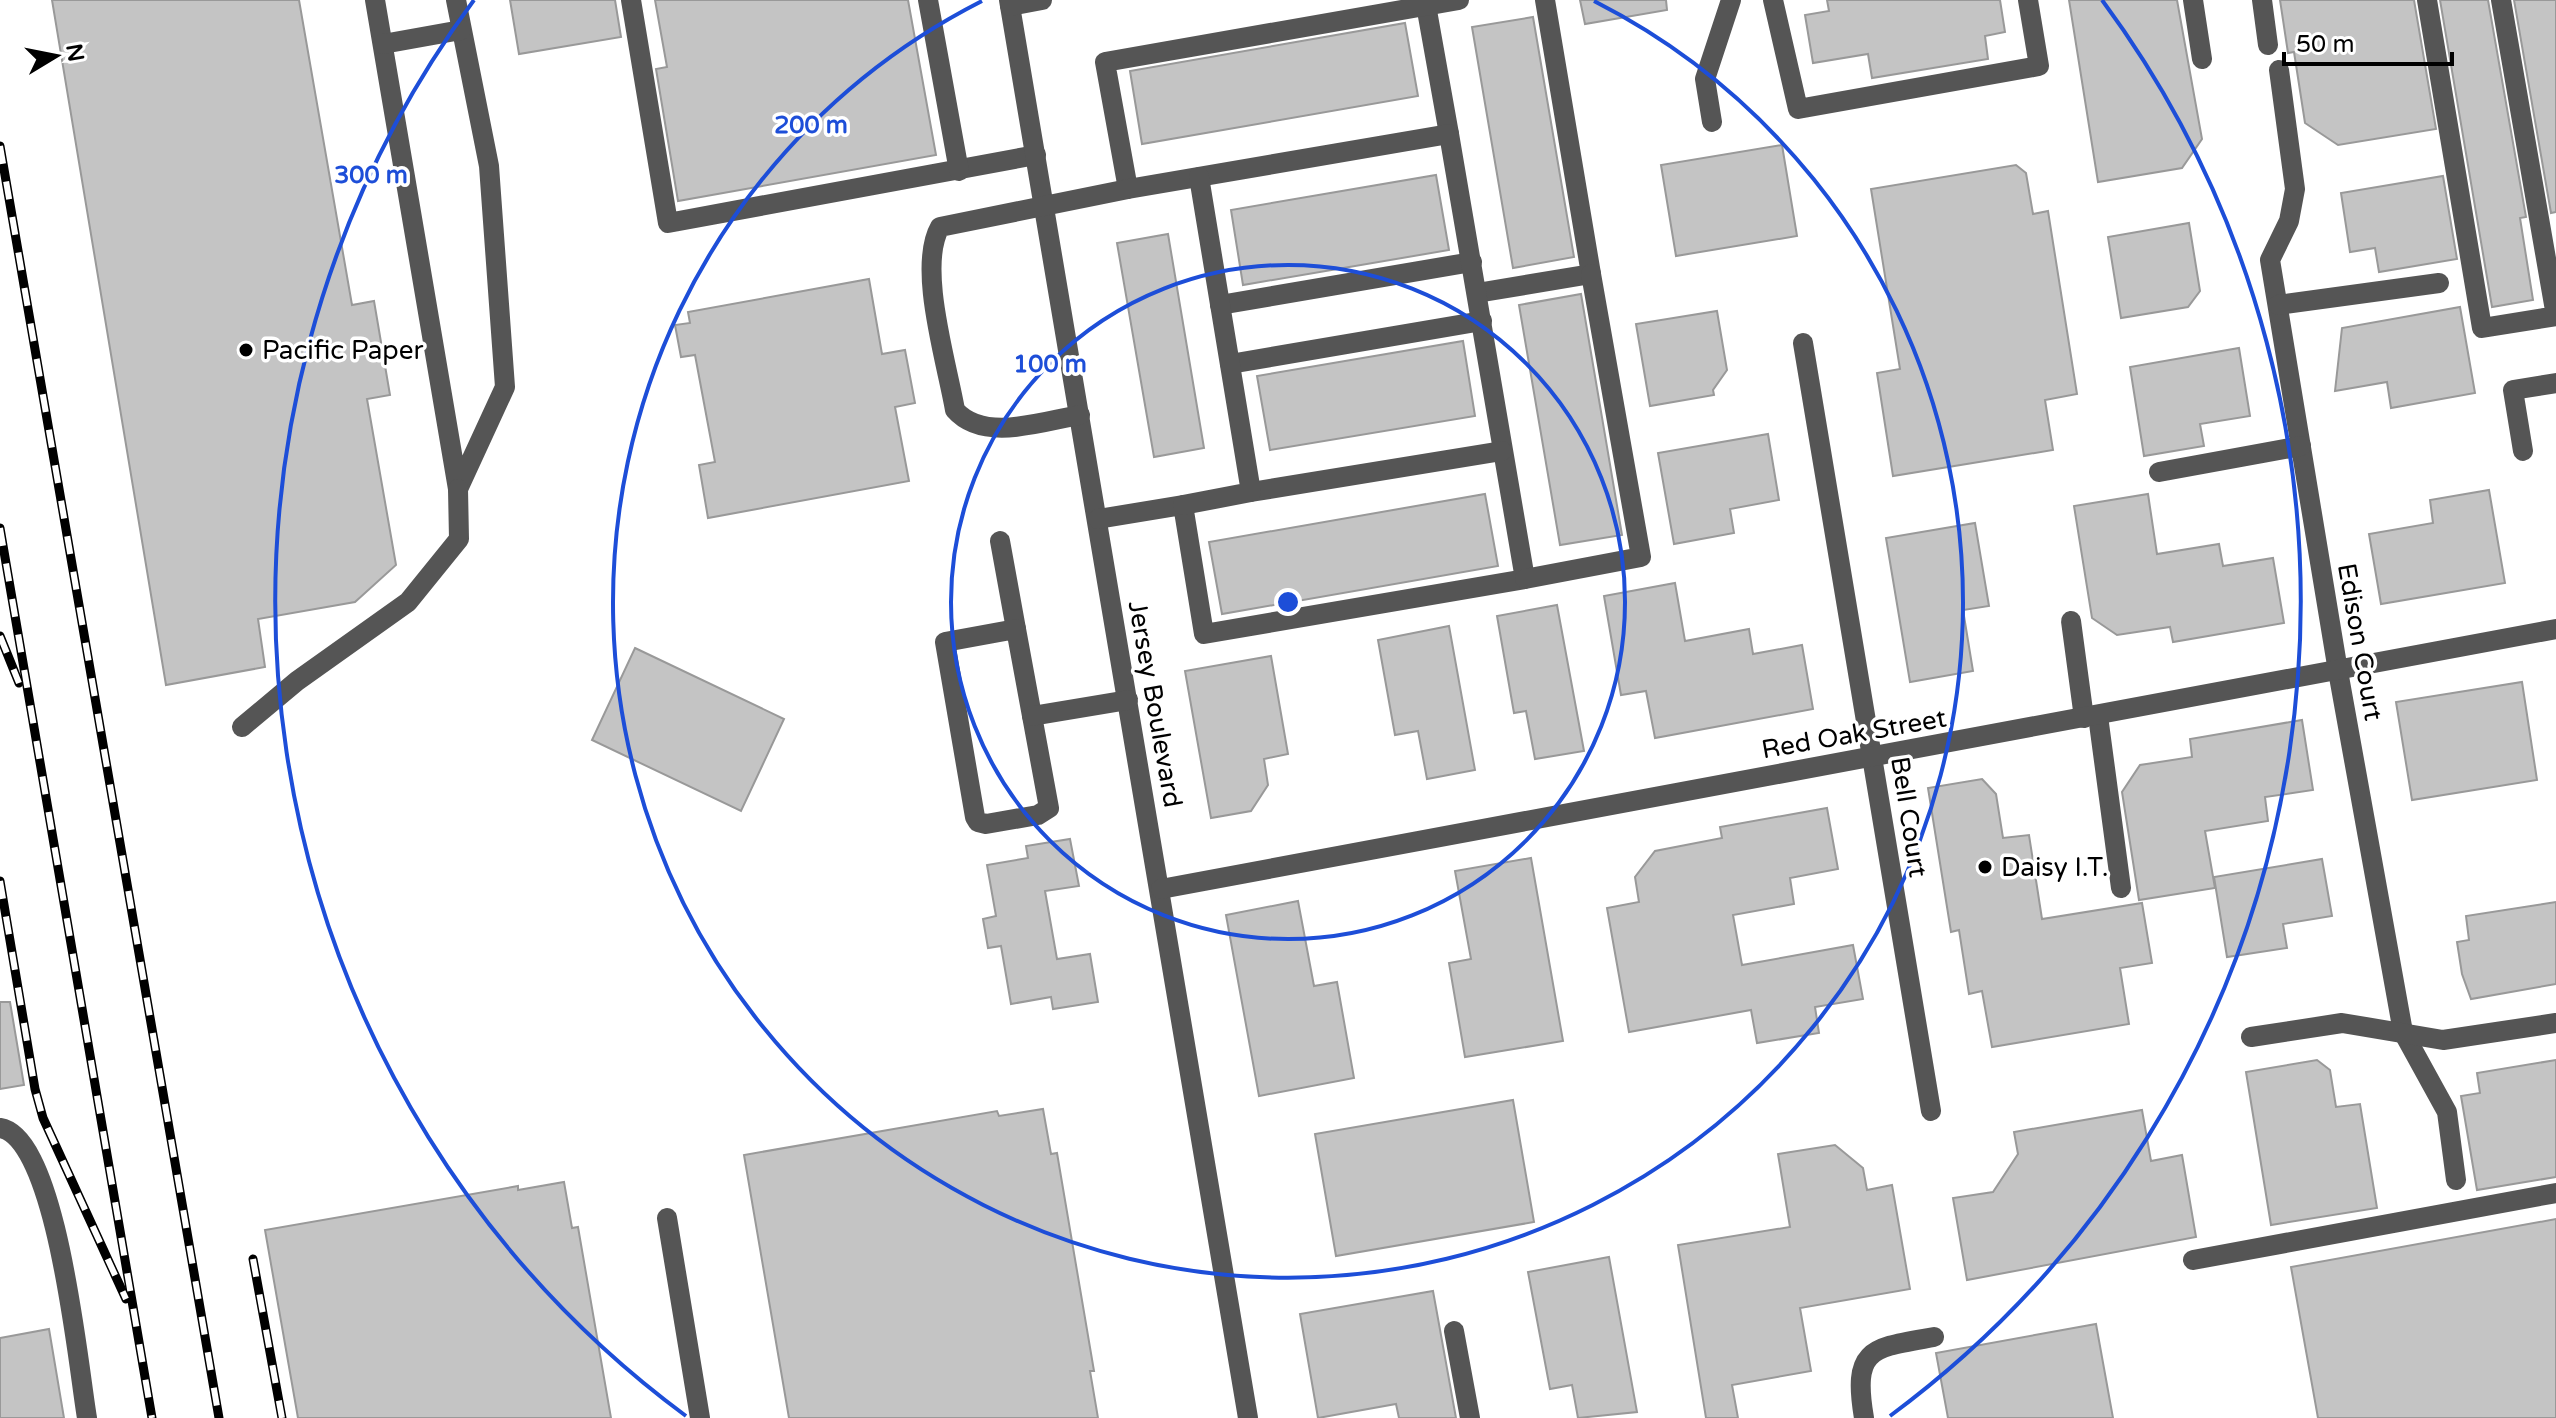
<svg xmlns="http://www.w3.org/2000/svg" width="2556" height="1418" viewBox="0 0 2556 1418" font-family="'Varela Round',sans-serif">
<style>
.building{fill:#c4c4c4;stroke:#999;stroke-width:2}
.lines{fill:none;stroke-linecap:round;stroke-linejoin:round}
.minor{stroke:#555;stroke-width:20}
.rail-casing{stroke:#000;stroke-width:9}
.rail{stroke:#fff;stroke-width:6;stroke-dasharray:18;stroke-linecap:butt}
.ring{fill:none;stroke:#1d4ed8;stroke-width:4}
.poi-dot{fill:#000;stroke:#fff;stroke-width:3}
.labels{text-anchor:middle;dominant-baseline:central;stroke-width:7;stroke-linejoin:round;paint-order:stroke}
.poi-label{font-size:26px;fill:#000;stroke:#fff;text-anchor:start}
.street-label{font-size:26px;fill:#000;stroke:#fff}
.centre{fill:#1d4ed8;stroke:#fff;stroke-width:4}
.ring-label{font-size:24px;text-anchor:middle;font-weight:bold;fill:#1d4ed8;stroke:#fff;stroke-width:7;stroke-linejoin:round;paint-order:stroke}
</style>
<rect width="100%" height="100%" fill="#fff"/>
<g class="building">
<path d="M52,0h247l53,305 22,-4 16,94 -23,4 29,166 -41,37 -97,17 7,48 -99,18z"/>
<path d="M510,0h105l6,37 -102,17z"/>
<path d="M655,0h253l28,155 -258,46 -22,-132 11,-2z"/>
<path d="M1580,0h86l1,10 -82,14z"/>
<path d="M1827,0h173l5,32 -20,4 3,23 -116,19 -4,-24 -55,9 -8,-48 24,-4z"/>
<path d="M2069,0h108l25,139 -20,29 -84,14z"/>
<path d="M2280,0h134l22,129 -98,16 -33,-22 -11,-71 -6,1z"/>
<path d="M2440,0h48l38,217 -6,1 13,82 -41,7z"/>
<path d="M2514,0h42v212l-5,1z"/>
<path d="M1533,17l41,240 -61,11 -41,-241z"/>
<path d="M1405,23l13,73 -276,48 -12,-73z"/>
<path d="M1782,145l15,91 -121,20 -15,-91z"/>
<path d="M2016,165l10,8 7,41 15,-3 29,183 -32,6 8,50 -160,26 -16,-103 23,-4 -29,-180z"/>
<path d="M1436,175l13,75 -206,35 -12,-75z"/>
<path d="M2443,176l14,83 -78,13 -4,-24 -25,4 -9,-59z"/>
<path d="M2189,223l11,68 -12,16 -67,11 -13,-81z"/>
<path d="M1168,234l36,214 -50,9 -37,-214z"/>
<path d="M869,279l13,75 23,-4 10,53 -20,4 14,74 -201,37 -9,-53 16,-3 -20,-107 -14,2 -6,-32 15,-2 -2,-11z"/>
<path d="M1581,294l41,241 -62,10 -41,-240z"/>
<path d="M2460,307l15,86 -84,15 -4,-26 -52,9 7,-63z"/>
<path d="M1717,311l10,59 -14,20 1,5 -64,11 -14,-82z"/>
<path d="M1463,341l12,75 -205,34 -13,-74z"/>
<path d="M2239,348l11,68 -50,8 4,22 -60,10 -14,-89z"/>
<path d="M1768,434l11,66 -49,9 4,24 -60,11 -16,-91z"/>
<path d="M2489,490l16,93 -124,21 -12,-70 64,-11 -3,-23z"/>
<path d="M1485,494l13,72 -276,48 -13,-72z"/>
<path d="M2148,494l9,60 62,-10 4,22 50,-8 11,65 -111,19 -3,-15 -53,8 -25,-17 -18,-112z"/>
<path d="M1975,523l14,83 -26,4 10,61 -63,11 -24,-144z"/>
<path d="M1675,583l10,58 64,-12 4,25 49,-9 11,64 -158,29 -9,-47 -25,4 -17,-99z"/>
<path d="M1557,605l27,146 -49,8 -9,-48 -12,2 -17,-97z"/>
<path d="M1449,626l26,144 -48,9 -9,-48 -23,4 -17,-95z"/>
<path d="M635,648l149,71 -43,92 -149,-71z"/>
<path d="M1271,656l17,98 -24,5 4,26 -17,26 -40,7 -26,-147z"/>
<path d="M2522,682l15,98 -125,20 -16,-98z"/>
<path d="M2302,720l11,70 -48,7 3,24 -63,10 10,57 -76,12 -17,-108 18,-27 52,-8 -2,-18z"/>
<path d="M1982,779l14,15 7,44 26,-3 13,84 100,-16 10,60 -32,5 9,56 -137,23 -10,-56 -13,3 -10,-64 -8,2 -23,-144z"/>
<path d="M1827,808l11,61 -48,9 4,26 -61,11 9,50 111,-20 10,54 -48,8 4,26 -62,10 -6,-33 -122,22 -22,-124 32,-6 -4,-25 20,-26 67,-13 -2,-11z"/>
<path d="M1070,839l9,47 -34,5 12,68 33,-5 8,48 -45,7 -2,-12 -40,7 -10,-58 -13,2 -5,-29 13,-3 -9,-51 41,-7 -2,-12z"/>
<path d="M1531,858l32,183 -98,16 -16,-94 22,-4 -16,-88z"/>
<path d="M2322,859l10,57 -49,8 4,24 -60,9 -13,-80z"/>
<path d="M1298,901l16,85 23,-4 17,96 -95,18 -33,-181z"/>
<path d="M2556,902v82l-85,15 -9,-25 -5,-32 12,-2 -3,-24z"/>
<path d="M0,1002h10l14,83 -24,4z"/>
<path d="M2317,1060l13,10 6,37 24,-3 17,104 -106,17 -25,-153z"/>
<path d="M2556,1060v117l-79,13 -16,-94 19,-3 -3,-20z"/>
<path d="M1513,1100l21,122 -198,34 -21,-122z"/>
<path d="M1043,1109l8,45 6,-1 37,218h-4l8,47h-309l-45,-263 253,-44 2,5z"/>
<path d="M2142,1110l9,51 31,-6 14,82 -229,43 -14,-82 40,-6 25,-38 -4,-22z"/>
<path d="M1835,1145l28,23 4,22 25,-5 18,104 -110,19 11,63 -79,14 6,33h-32l-28,-173 112,-18 -12,-73z"/>
<path d="M564,1182l8,46 6,-1 33,191h-313l-33,-188 253,-44v4z"/>
<path d="M2556,1219v199h-238l-27,-151z"/>
<path d="M1609,1257l28,155 -59,6 -6,-33 -22,4 -22,-117z"/>
<path d="M1433,1291l23,127h-57l-3,-14 -78,14 -18,-104z"/>
<path d="M2096,1324l17,94h-165l-12,-65z"/>
<path d="M49,1329l15,89h-64v-80z"/>
</g>
<g class="lines">
<g class="minor">
<path d="M375,0l83,489 47,-102 -16,-221 -33,-166"/>
<path d="M631,0l37,223 368,-68"/>
<path d="M928,0l31,171"/>
<path d="M1009,0l239,1418"/>
<path d="M1773,0l25,109 241,-43 -11,-66"/>
<path d="M2193,0l9,59"/>
<path d="M2262,0l6,45"/>
<path d="M2427,0l55,328 74,-12 -55,-316"/>
<path d="M1426,5l23,129"/>
<path d="M1010,6l32,-6"/>
<path d="M383,44l78,-14"/>
<path d="M2279,70l16,119 -6,32 -19,39 68,411 65,361 44,80 9,68"/>
<path d="M1712,122l-7,-43 26,-79"/>
<path d="M1128,189l-23,-127 354,-62"/>
<path d="M1477,293l114,-19 -46,-274"/>
<path d="M1220,305l252,-43"/>
<path d="M2278,305l161,-22"/>
<path d="M1803,343l128,768"/>
<path d="M1230,364l252,-43"/>
<path d="M1080,415c-37,6 -96,28 -125,-5 -8,-47 -38,-143 -15,-183l188,-38 321,-55 76,445 -321,55 -21,-129 -85,14"/>
<path d="M2523,451l-10,-61 43,-7"/>
<path d="M2159,472l142,-26"/>
<path d="M1251,492l251,-41"/>
<path d="M1183,505l68,-13 -52,-315"/>
<path d="M1000,541l16,88"/>
<path d="M1525,579l116,-22 -50,-283"/>
<path d="M2071,621l13,97"/>
<path d="M1016,629l33,179 -11,7 -52,9 -8,-2 -3,-5 -30,-175z"/>
<path d="M1032,716l96,-16"/>
<path d="M2098,716l23,172"/>
<path d="M242,727l55,-46 111,-79 51,-63 -1,-50"/>
<path d="M1161,889l1395,-260"/>
<path d="M2251,1037l91,-14 101,17 113,-17"/>
<path d="M0,1128c57,9 78,237 87,290"/>
<path d="M667,1218l33,200"/>
<path d="M2193,1260l363,-67"/>
<path d="M1454,1331l16,87"/>
<path d="M1864,1418c-12,-71 8,-70 70,-81"/>
</g>
<defs>
<g id="rail">
<path d="M0,146l219,1272"/>
<path d="M0,528l152,890"/>
<path d="M0,636l19,47"/>
<path d="M0,881l35,208 8,29 83,181"/>
<path d="M253,1259l29,159"/>
</g>
</defs>
<use href="#rail" class="rail-casing"/>
<use href="#rail" class="rail"/>
</g>
<g class="ring">
<circle cx="1288" cy="602" r="337"/>
<path d="M1594 1A675 675 0 1 1 982 1"/>
<path d="M686 1416A1012 1012 0 0 1 474 0M2102 0A1012 1012 0 0 1 1890 1416"/>
</g>
<g class="poi-dot">
<circle cx="246" cy="350" r="8"/>
<circle cx="1985" cy="867" r="8"/>
</g>
<g class="labels">
<g class="poi-label">
<text x="262" y="350">Pacific Paper</text>
<text x="2001" y="867">Daisy I.T.</text>
</g>
<g class="street-label">
<text transform="translate(2360 642) rotate(80)">Edison Court</text>
<text transform="translate(1155 704) rotate(80)">Jersey Boulevard</text>
<text transform="translate(1854 734) rotate(-10)">Red Oak Street</text>
<text transform="translate(1909 817) rotate(81)">Bell Court</text>
</g>
</g>
<circle cx="1288" cy="602" r="12" class="centre"/>
<g class="ring-label">
<text x="811" y="133">200 m</text>
<text x="371" y="183">300 m</text>
<text x="1050" y="372">100 m</text>
</g>
<g transform="translate(56 56) rotate(80)" stroke="#ffffff" stroke-width="6" paint-order="stroke">
<path d="M0-6L14 30L0 20L-14 30Z" fill="#000000"/>
<text y="-12" font-size="22" font-weight="bold" text-anchor="middle" fill="#000000">N</text>
</g>
<path d="M2284 52v12h168v-12" fill="none" stroke="#000000" stroke-width="4"/>
<text x="2296" y="52" font-size="24" fill="#000000" stroke="#ffffff" stroke-width="6" paint-order="stroke">50 m</text>
</svg>
